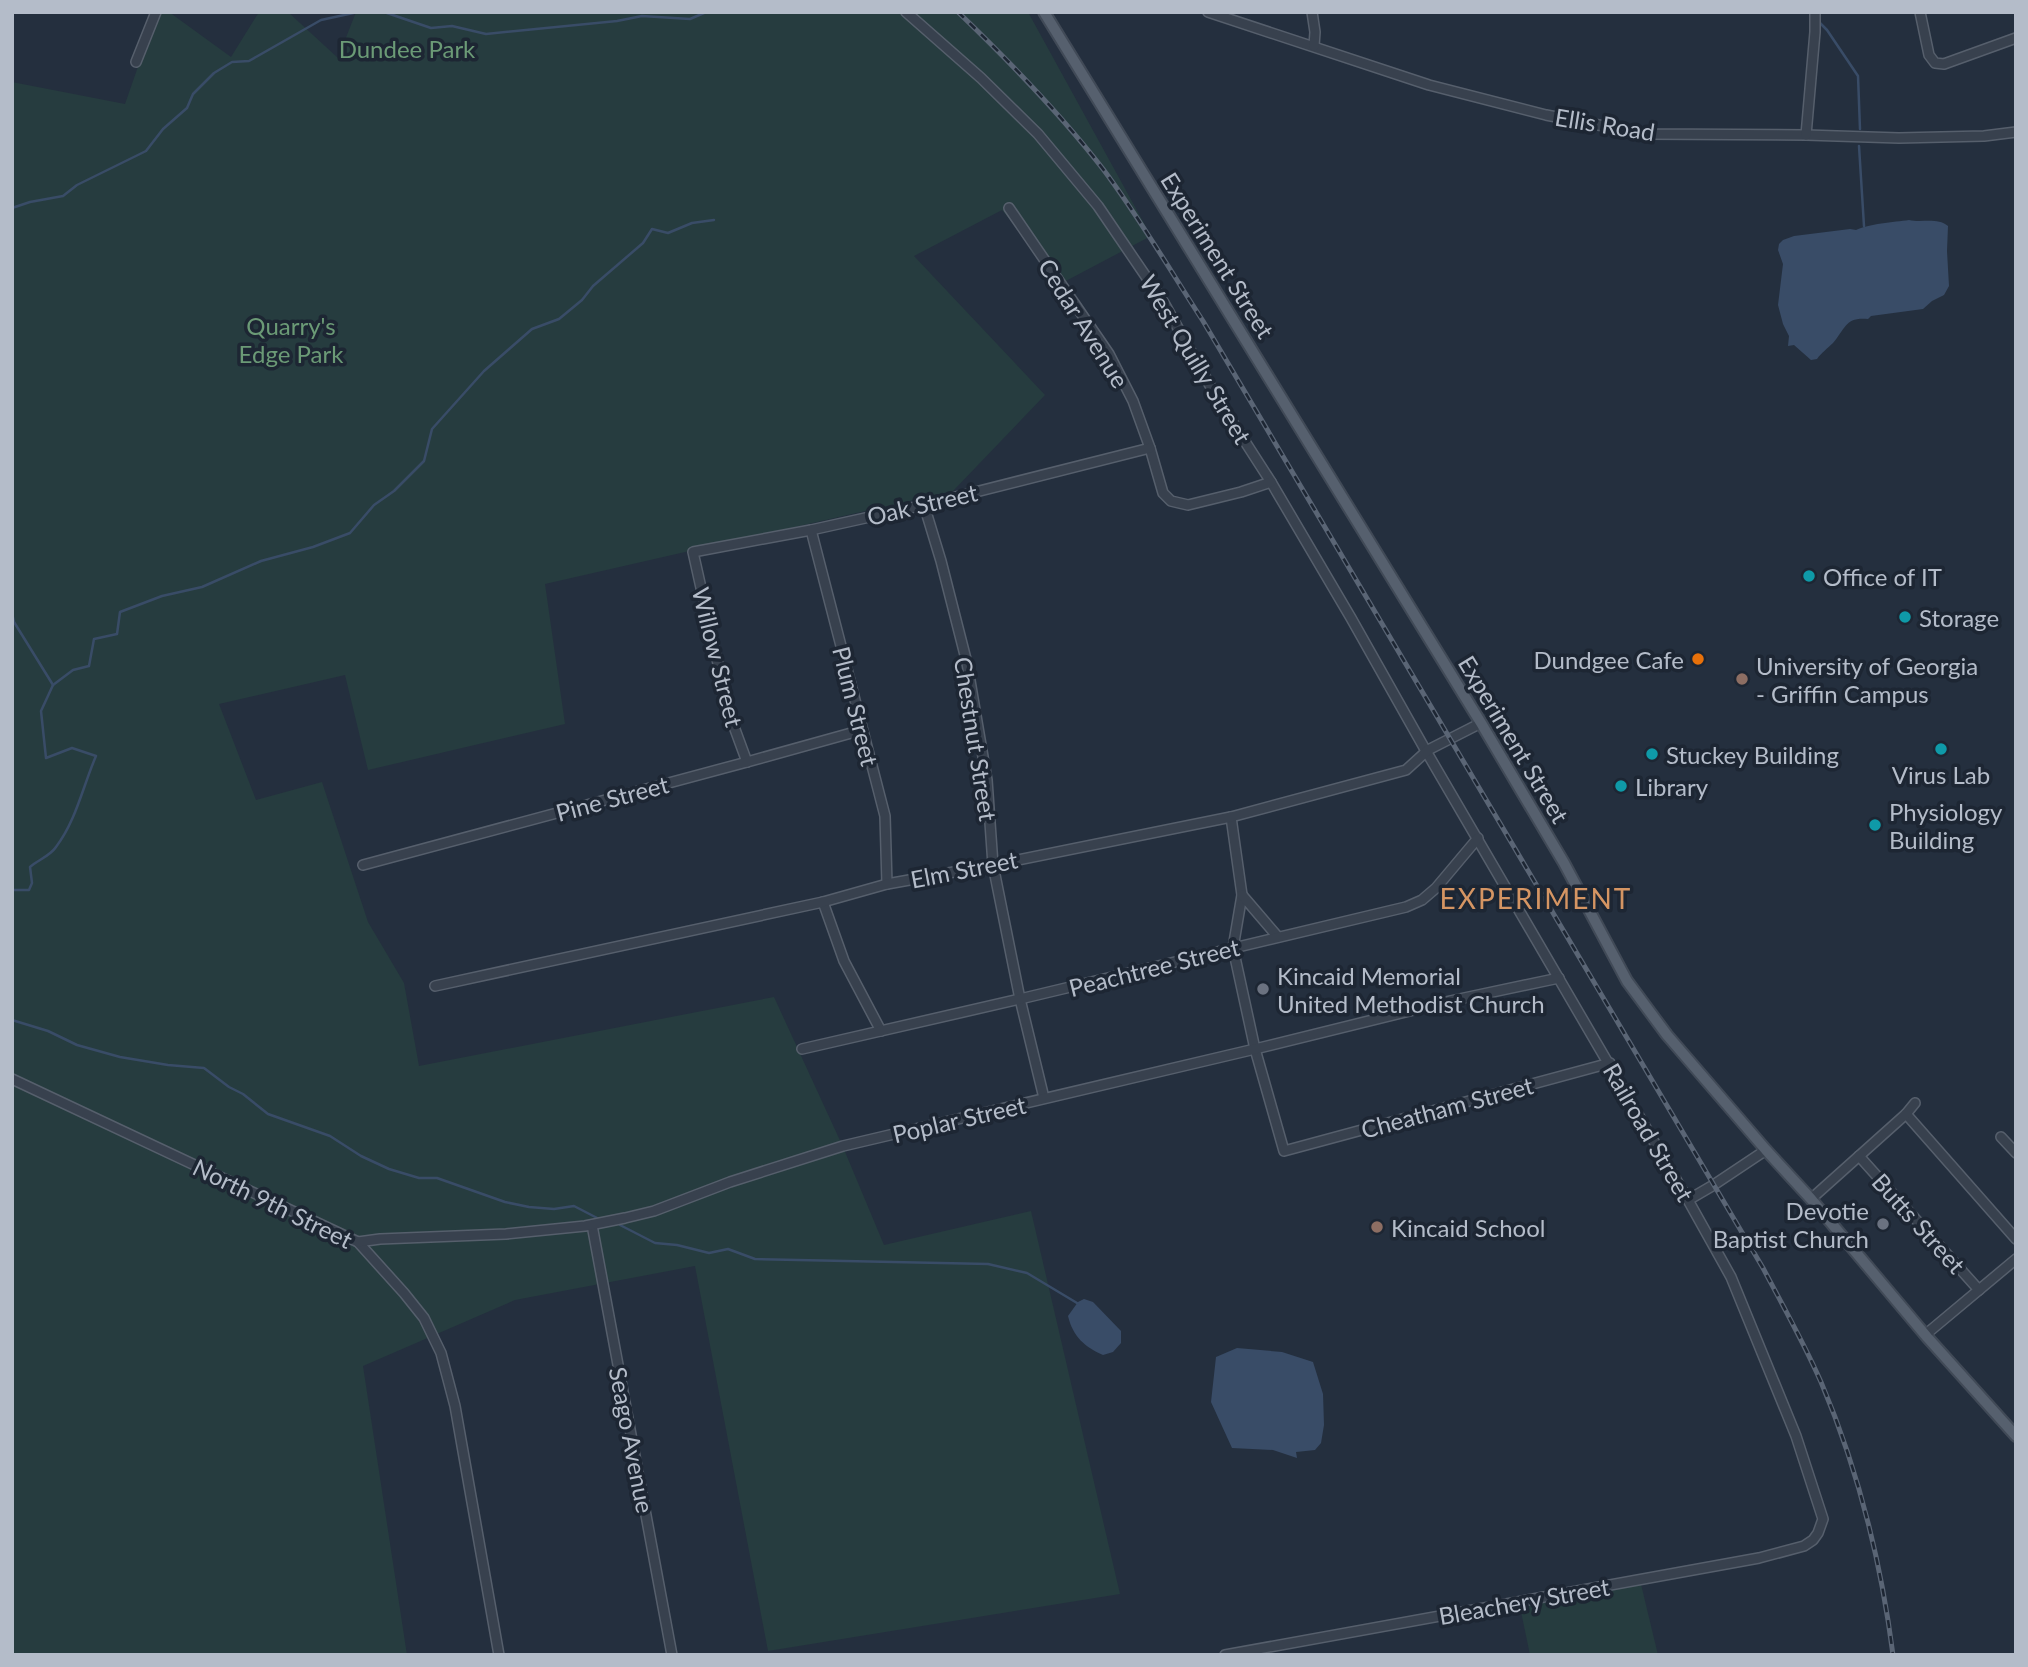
<svg xmlns="http://www.w3.org/2000/svg" width="2028" height="1667" viewBox="0 0 2028 1667" font-family="Lato,sans-serif">
<style>
.green{fill:#263c3f}
.water{fill:#394c67}
.lines{fill:none;stroke-linecap:round;stroke-linejoin:round}
.stream{stroke:#394c67;stroke-width:2.5}
.minor-casing{stroke:#565f6c;stroke-width:12}
.major-casing{stroke:#414a57;stroke-width:14}
.minor{stroke:#38414e;stroke-width:9}
.major{stroke:#56606e;stroke-width:10}
.rail-casing{stroke:#5a6575;stroke-width:5}
.rail{stroke:#1d2633;stroke-width:2.5;stroke-dasharray:8;stroke-linecap:butt}
.culture-dot{fill:#0f9aa8;stroke:#1d2633;stroke-width:2.5}
.food-dot{fill:#e8710a;stroke:#1d2633;stroke-width:2.5}
.education-dot{fill:#8d6e63;stroke:#1d2633;stroke-width:2.5}
.worship-dot{fill:#6b7280;stroke:#1d2633;stroke-width:2.5}
.labels{text-anchor:middle;dominant-baseline:central;stroke-width:7;stroke-linejoin:round;paint-order:stroke}
.park-label{font-size:24px;fill:#6b9a76;stroke:#1d2633}
.street-label{font-size:24px;fill:#b4bcc9;stroke:#1d2633}
.poi-label{font-size:24px;fill:#b4bcc9;stroke:#1d2633;text-anchor:start}
.quarter-label{font-size:28px;letter-spacing:2px;fill:#d59563;stroke:#1d2633}
</style>
<rect width="100%" height="100%" fill="#242f3e"/>
<g class="green">
<path d="M157,12h12l62,45 28,-45h29l50,46 18,-46h672l123,224 -89,47 -60,-73 -88,46 131,139 -92,96 -408,93 20,140 -197,46 -23,-95 -126,29 37,96 66,-18 46,140 36,61 15,83 355,-69 69,150 41,98 147,-34 89,383 -352,57 -73,-385 -180,34 -152,66 44,289h-395v-1573l113,22z"/>
<path d="M1640,1580l18,75h-128l-11,-53z"/>
</g>
<g class="water">
<path d="M1909,220c13,3 28,-3 39,6l-1,25 2,35 -5,9 -12,6 -9,8 -52,7 -3,3c-23,-2 -22,9 -35,24 -6,6 -11,9 -16,16l-6,1 -17,-15 -6,1 1,-10 -6,-12 -5,-19 5,-41 -5,-14 1,-6 4,-4 11,-4 56,-7 6,1c12,-6 38,-8 53,-10z"/>
<path d="M1084,1299l9,3 28,29v12l-8,9 -10,3c-18,-8 -30,-18 -35,-39l10,-14z"/>
<path d="M1237,1348l45,4 31,10 10,32 1,31 -3,18 -6,7 -19,2 1,6 -24,-8 -41,-2 -21,-46 5,-45z"/>
</g>
<g class="lines">
<g class="stream">
<path d="M384,12l47,16 21,-2 34,8 131,-13 25,-5 48,3 14,-6"/>
<path d="M1817,20l10,10 31,46 2,53"/>
<path d="M1859,146l5,80"/>
<path d="M12,208l18,-6 33,-6 14,-11 69,-34 17,-22 24,-21 6,-14 21,-21 18,-11 17,-1 72,-41 37,-8"/>
<path d="M12,613l2,9 39,63"/>
<path d="M53,685l20,-15 16,-4 5,-27 23,-5 3,-22 42,-16 40,-9 59,-26 52,-14 37,-14 24,-28 20,-14 30,-30 8,-32 52,-58 48,-42 27,-10 23,-19 11,-14 50,-43 9,-14 16,4 24,-10 22,-3"/>
<path d="M12,890h17l3,-7 -2,-16c8,-7 20,-11 26,-20 20,-26 27,-61 40,-91l-24,-8 -26,10 -5,-47 12,-26"/>
<path d="M12,1020l36,11 29,14 43,12 48,8 36,3 25,19 14,7 25,20 62,22 31,20 28,13 30,9h18l68,24 24,5 25,2 20,-3 27,14"/>
<path d="M620,1225l35,18 22,2 32,8 19,-4 27,10 233,5 39,9 50,30"/>
</g>
<defs>
<g id="minor">
<path d="M906,12l75,66 57,56 60,72 66,97 53,95 54,84 80,136 75,133 262,449 43,77 65,159 27,83 -5,14 -5,7 -9,6 -45,12 -534,97"/>
<path d="M1208,12l221,73 117,30 100,19 160,1 93,3 85,-2 32,-4"/>
<path d="M1312,12l3,20 -1,14"/>
<path d="M1920,12l9,43 6,8 9,1 72,-26"/>
<path d="M136,62l20,-50"/>
<path d="M1806,135l9,-103v-20"/>
<path d="M1009,208l100,146 24,47 17,47 13,45 8,8 17,4 53,-13 30,-10"/>
<path d="M924,505l17,56 26,102 20,117 6,85 27,134 24,99"/>
<path d="M811,530l74,286 2,68"/>
<path d="M747,762l-18,-49 -36,-161 118,-22 113,-25 226,-57"/>
<path d="M1231,817l11,78 -9,53 22,101 29,102 326,-88"/>
<path d="M363,865l384,-103 115,-32"/>
<path d="M1242,895l36,42"/>
<path d="M823,902l21,59 37,70"/>
<path d="M435,986l388,-84 64,-18 106,-19 238,-48 175,-47 22,-20 53,-27"/>
<path d="M802,1049l218,-50 386,-92 16,-7 14,-12 42,-50"/>
<path d="M12,1079l346,163 46,51 20,25 17,35 14,53 44,249"/>
<path d="M1906,1114l110,125"/>
<path d="M2001,1137l15,16"/>
<path d="M1859,1156l120,134"/>
<path d="M1811,1199l95,-85 9,-11"/>
<path d="M1688,1200l24,-14 54,-36"/>
<path d="M592,1225l80,430"/>
<path d="M358,1242l22,-3 126,-5 79,-8 40,-8 29,-7 76,-29 113,-36 412,-97 195,-48 109,-23"/>
<path d="M1925,1335l91,-76"/>
</g>
<path id="major" d="M1044,12l437,711 83,140 63,118 40,54 99,115 45,49 116,138 89,99"/>
</defs>
<use href="#minor" class="minor-casing"/>
<use href="#major" class="major-casing"/>
<use href="#minor" class="minor"/>
<use href="#major" class="major"/>
<defs>
<path id="rail" d="M958,12c52,50 101,100 145,157 36,48 67,101 100,152l560,947c20,38 41,75 58,114 37,87 60,180 72,273"/>
</defs>
<use href="#rail" class="rail-casing"/>
<use href="#rail" class="rail"/>
</g>
<g class="culture-dot">
<circle cx="1809" cy="576" r="7"/>
<circle cx="1905" cy="617" r="7"/>
<circle cx="1941" cy="749" r="7"/>
<circle cx="1652" cy="754" r="7"/>
<circle cx="1621" cy="786" r="7"/>
<circle cx="1875" cy="825" r="7"/>
</g>
<circle class="food-dot" cx="1698" cy="659" r="7"/>
<g class="education-dot">
<circle cx="1742" cy="679" r="7"/>
<circle cx="1377" cy="1227" r="7"/>
</g>
<g class="worship-dot">
<circle cx="1263" cy="989" r="7"/>
<circle cx="1883" cy="1224" r="7"/>
</g>
<g class="labels">
<g class="park-label">
<text x="407" y="48">Dundee Park</text>
<text x="291" y="325">Quarry's<tspan x="291" dy="28">Edge Park</tspan></text>
</g>
<g class="street-label">
<text transform="translate(1605 124) rotate(9)">Ellis Road</text>
<text transform="translate(1218 255) rotate(58)">Experiment Street</text>
<text transform="translate(1084 323) rotate(58)">Cedar Avenue</text>
<text transform="translate(1196 359) rotate(59)">West Quilly Street</text>
<text transform="translate(922 504) rotate(-13)">Oak Street</text>
<text transform="translate(718 657) rotate(76)">Willow Street</text>
<text transform="translate(856 706) rotate(76)">Plum Street</text>
<text transform="translate(976 739) rotate(81)">Chestnut Street</text>
<text transform="translate(1514 739) rotate(59)">Experiment Street</text>
<text transform="translate(612 798) rotate(-15)">Pine Street</text>
<text transform="translate(964 869) rotate(-11)">Elm Street</text>
<text transform="translate(1154 967) rotate(-14)">Peachtree Street</text>
<text transform="translate(1447 1107) rotate(-15)">Cheatham Street</text>
<text transform="translate(959 1119) rotate(-13)">Poplar Street</text>
<text transform="translate(1649 1132) rotate(60)">Railroad Street</text>
<text transform="translate(273 1203) rotate(26)">North 9th Street</text>
<text transform="translate(1919 1223) rotate(48)">Butts Street</text>
<text transform="translate(632 1440) rotate(79)">Seago Avenue</text>
<text transform="translate(1524 1601) rotate(-10)">Bleachery Street</text>
</g>
<g class="poi-label">
<text x="1823" y="576">Office of IT</text>
<text x="1919" y="617">Storage</text>
<text x="1684" y="659" text-anchor="end">Dundgee Cafe</text>
<text x="1756" y="665">University of Georgia<tspan x="1756" dy="28">- Griffin Campus</tspan></text>
<text x="1666" y="754">Stuckey Building</text>
<text x="1941" y="774" text-anchor="middle">Virus Lab</text>
<text x="1635" y="786">Library</text>
<text x="1889" y="811">Physiology<tspan x="1889" dy="28">Building</tspan></text>
<text x="1277" y="975">Kincaid Memorial<tspan x="1277" dy="28">United Methodist Church</tspan></text>
<text x="1869" y="1210" text-anchor="end">Devotie<tspan x="1869" dy="28">Baptist Church</tspan></text>
<text x="1391" y="1227">Kincaid School</text>
</g>
<g class="quarter-label">
<text x="1536" y="898">EXPERIMENT</text>
</g>
</g>
<rect width="2028" height="1667" fill="none" stroke="#b4bcc9" stroke-width="28"/>
</svg>
